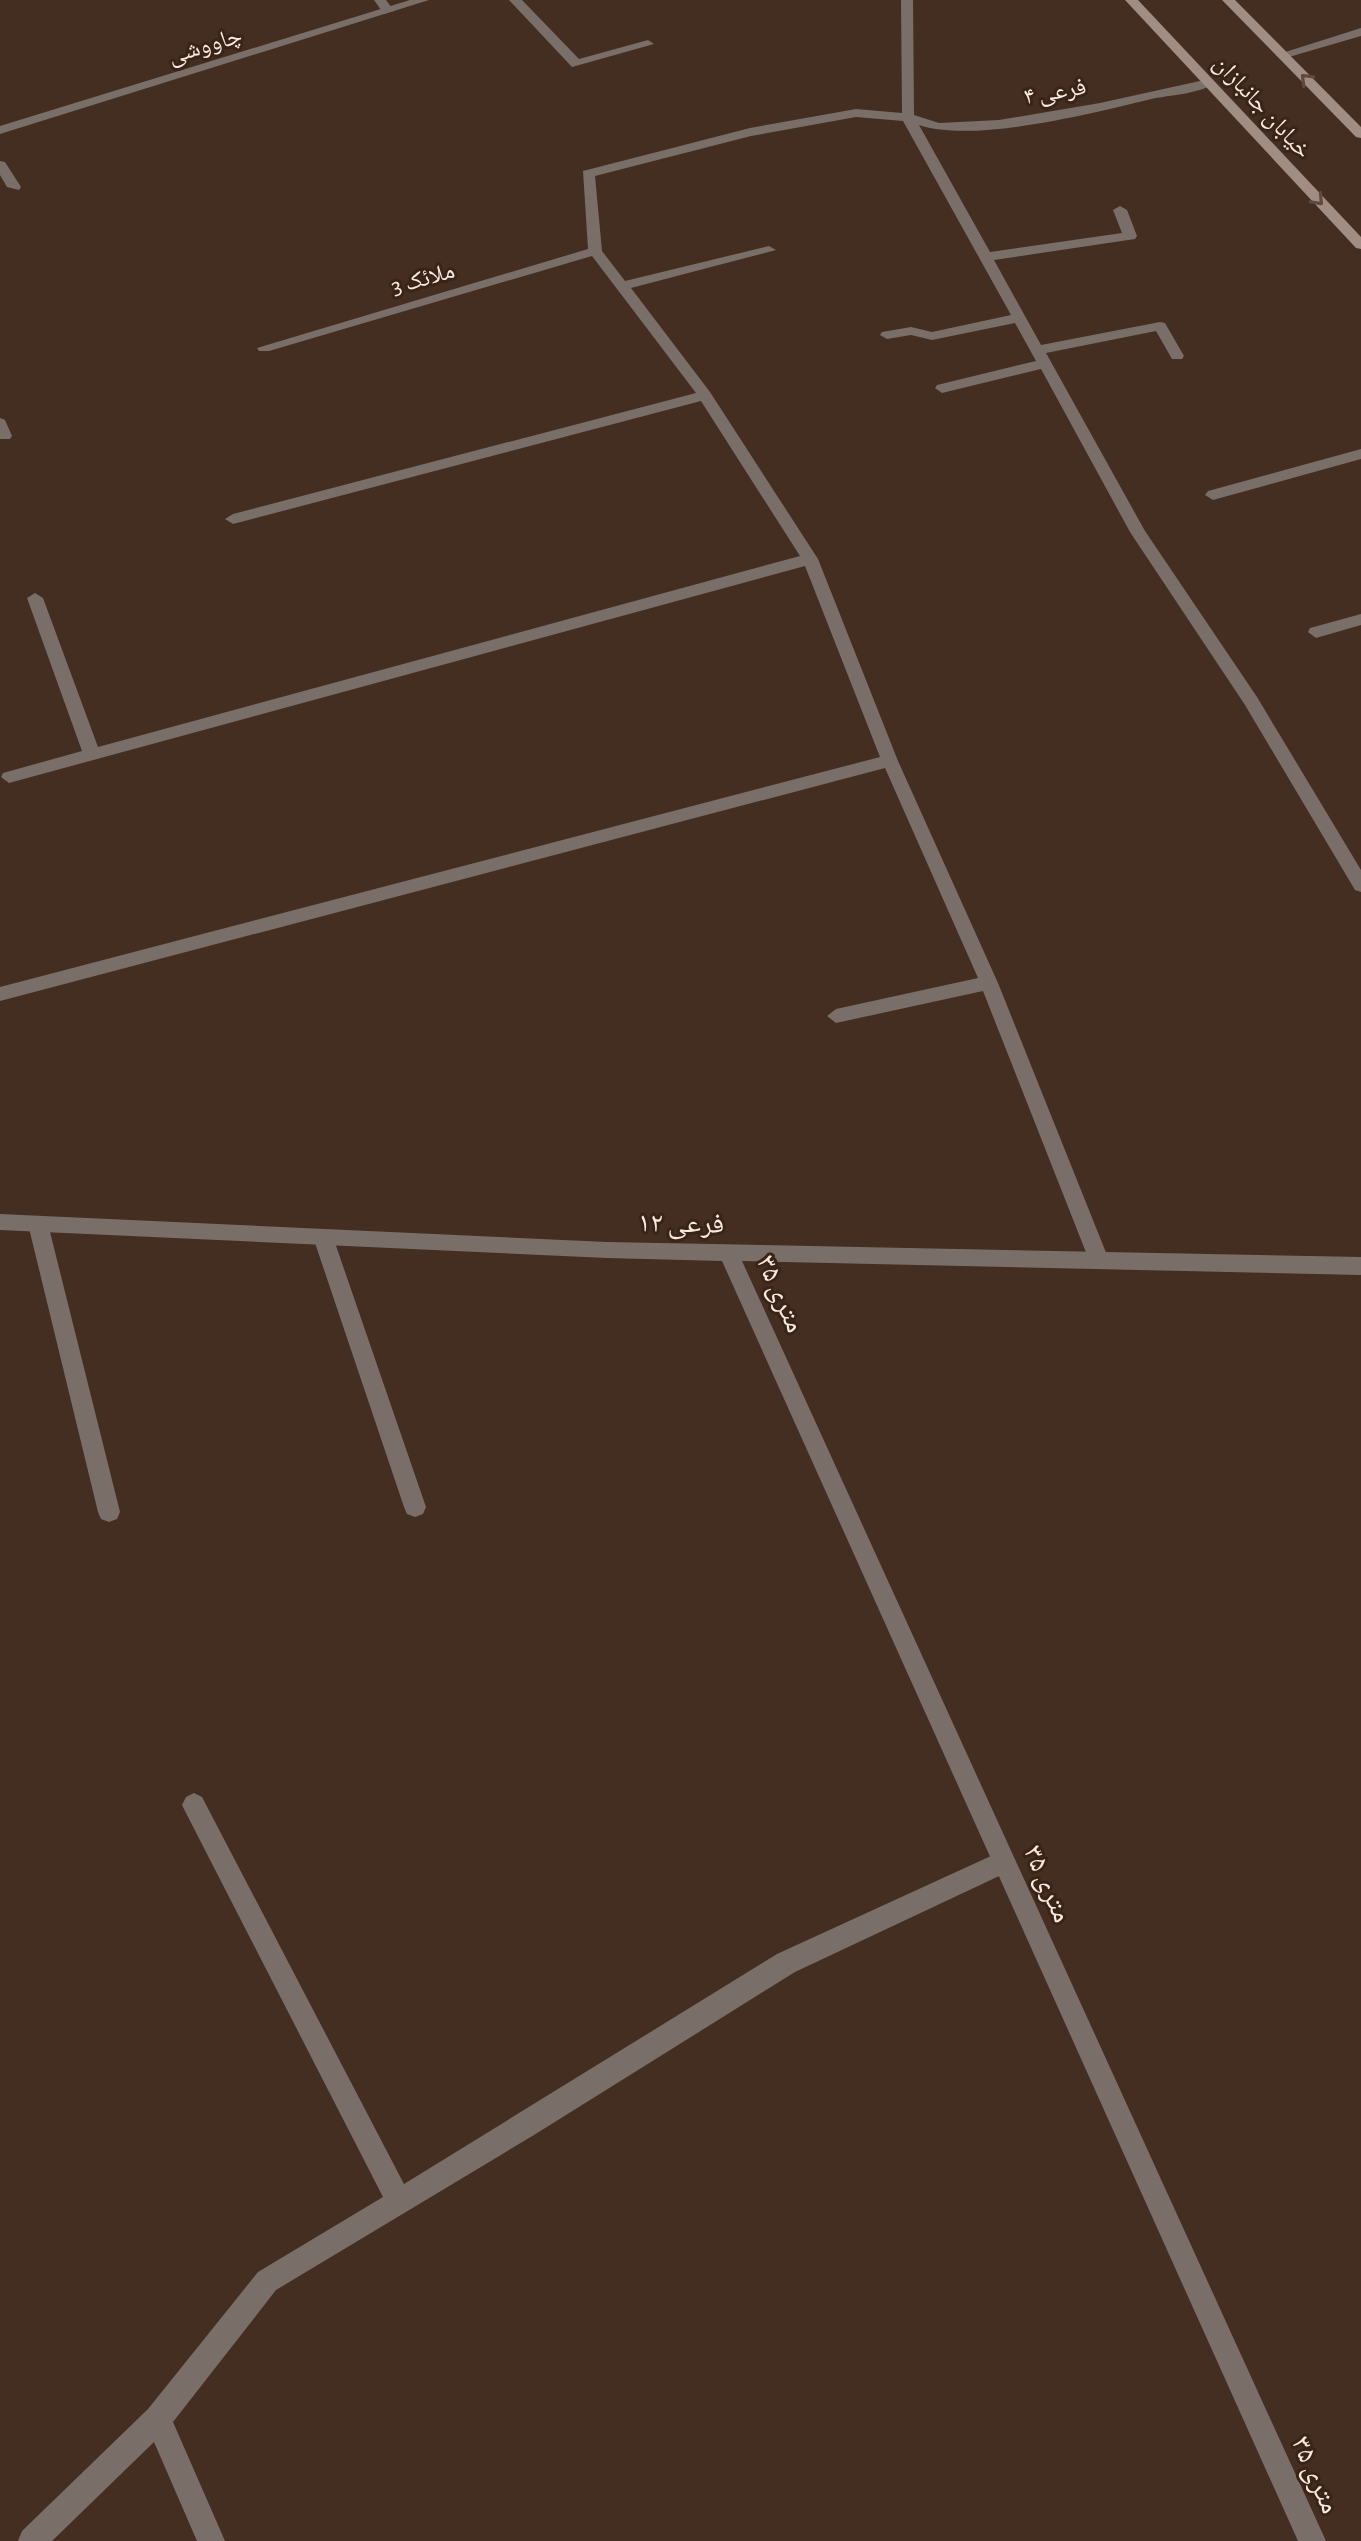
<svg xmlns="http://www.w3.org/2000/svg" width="1361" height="2541" viewBox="0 0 1361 2541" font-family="'Alegreya Sans','Noto Naskh Arabic',sans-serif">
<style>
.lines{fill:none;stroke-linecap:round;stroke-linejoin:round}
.minor{fill:#796e68;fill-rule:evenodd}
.tertiary{fill:#796e68;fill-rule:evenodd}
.secondary{fill:#a08e84;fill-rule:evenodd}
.oneway{stroke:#5e493e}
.labels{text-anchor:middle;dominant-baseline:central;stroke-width:6;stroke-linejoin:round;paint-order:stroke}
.far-street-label{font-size:24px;fill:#f8e9e1;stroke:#3a2418}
.street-label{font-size:28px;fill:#f8e9e1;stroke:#3a2418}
</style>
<rect width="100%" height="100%" fill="#442e22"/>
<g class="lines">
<g class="minor">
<path d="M374,0h12l8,11 -10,3z"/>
<path d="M509,0h13l57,59 69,-19 6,4 -82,23z"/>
<path d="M901,0h12l1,115 25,8 60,-3 101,-17 109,-24 6,4c-14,10 -41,12 -59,15 -60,14 -180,46 -237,27l71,127 132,-19 -9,-23 7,-4 7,4 10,26 -2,3 -141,21 47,85 119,-23 5,1 19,33 -2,3h-10l-16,-28 -110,22 99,178 112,166 104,173v22l-6,-2 -110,-185 -115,-173 -89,-163 -99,24 -7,-5 2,-3 99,-24 -21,-38 -83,17 -21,-5 -24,4 -7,-4 2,-3 29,-5 21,5 79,-17 -108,-194 -47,-4 -105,19 -156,40 7,75 23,30 144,-35 7,4 -145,38 79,104 108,167 80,202 100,222 111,277 -3,6 -7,3 -7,-3 -3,-6 -106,-269 -147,32 -9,-7 9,-7 142,-31 -93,-210 -885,233v-14l880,-230 -75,-191 -796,217 -8,-6 2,-4 79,-22 -55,-153 8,-5 8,5 55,149 702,-191 -99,-155 -468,123 -8,-5 8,-5 463,-121 -104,-137 -323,95h-10l-2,-3 331,-99 -5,-78 167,-43 106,-19 46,4z"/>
<path d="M1361,28v8l-79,23 -6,-4z"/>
<path d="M0,161l5,1 16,25 -2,3 -12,-3 -7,-12z"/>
<path d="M0,418l5,2 7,16 -2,3h-10z"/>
<path d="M1361,449v10l-148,41 -8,-5 3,-4z"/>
<path d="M1361,614v11l-45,13 -8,-6 2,-4z"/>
<path d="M38,1216l7,2 3,6 72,288 -3,7 -8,3 -8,-3 -3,-7 -70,-288 3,-6z"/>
<path d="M323,1229l7,2 3,6 93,270 -3,7 -8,3 -8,-3 -3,-7 -91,-270 3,-6z"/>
<path d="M194,1793l8,4 202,387 373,-230 227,-104 8,4 4,8 -4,8 -217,102 -261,163 -258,155 -103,132 52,119h-28l-43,-99 -102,99h-34l4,-10 126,-122 110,-137 125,-75 -197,-384 -4,-8 4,-8z"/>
</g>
<g class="tertiary">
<path d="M410,0h19l-429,134v-8z"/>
<path d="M0,1214l607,28 754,15v18l-619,-14 584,1280h-28l-576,-1280 -115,-3 -607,-28z"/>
</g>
<g class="secondary">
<path d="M1125,0h13l223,237v12l-5,-1z"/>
<path d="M1222,0h13l126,127v11l-5,-1z"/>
</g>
</g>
<defs><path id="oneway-chevron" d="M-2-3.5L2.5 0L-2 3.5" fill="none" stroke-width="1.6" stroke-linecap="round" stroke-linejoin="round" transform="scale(2)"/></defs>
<g class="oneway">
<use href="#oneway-chevron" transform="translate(1306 79) rotate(-135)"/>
<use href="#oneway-chevron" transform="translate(1318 200) rotate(47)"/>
</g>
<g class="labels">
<g class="far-street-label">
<text transform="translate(205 46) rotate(-17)">چاووشی</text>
<text transform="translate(1055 92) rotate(-10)">فرعی ۴</text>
<text transform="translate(1262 107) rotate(47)">خیابان جانبازان</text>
<text transform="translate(423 279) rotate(-16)">ملائک 3</text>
</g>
<g class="street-label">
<text transform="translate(681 1224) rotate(1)">فرعی ۱۲</text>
<text transform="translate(780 1294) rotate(66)">۳۵ متری</text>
<text transform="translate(1047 1884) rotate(66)">۳۵ متری</text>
<text transform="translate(1315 2475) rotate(66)">۳۵ متری</text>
</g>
</g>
</svg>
